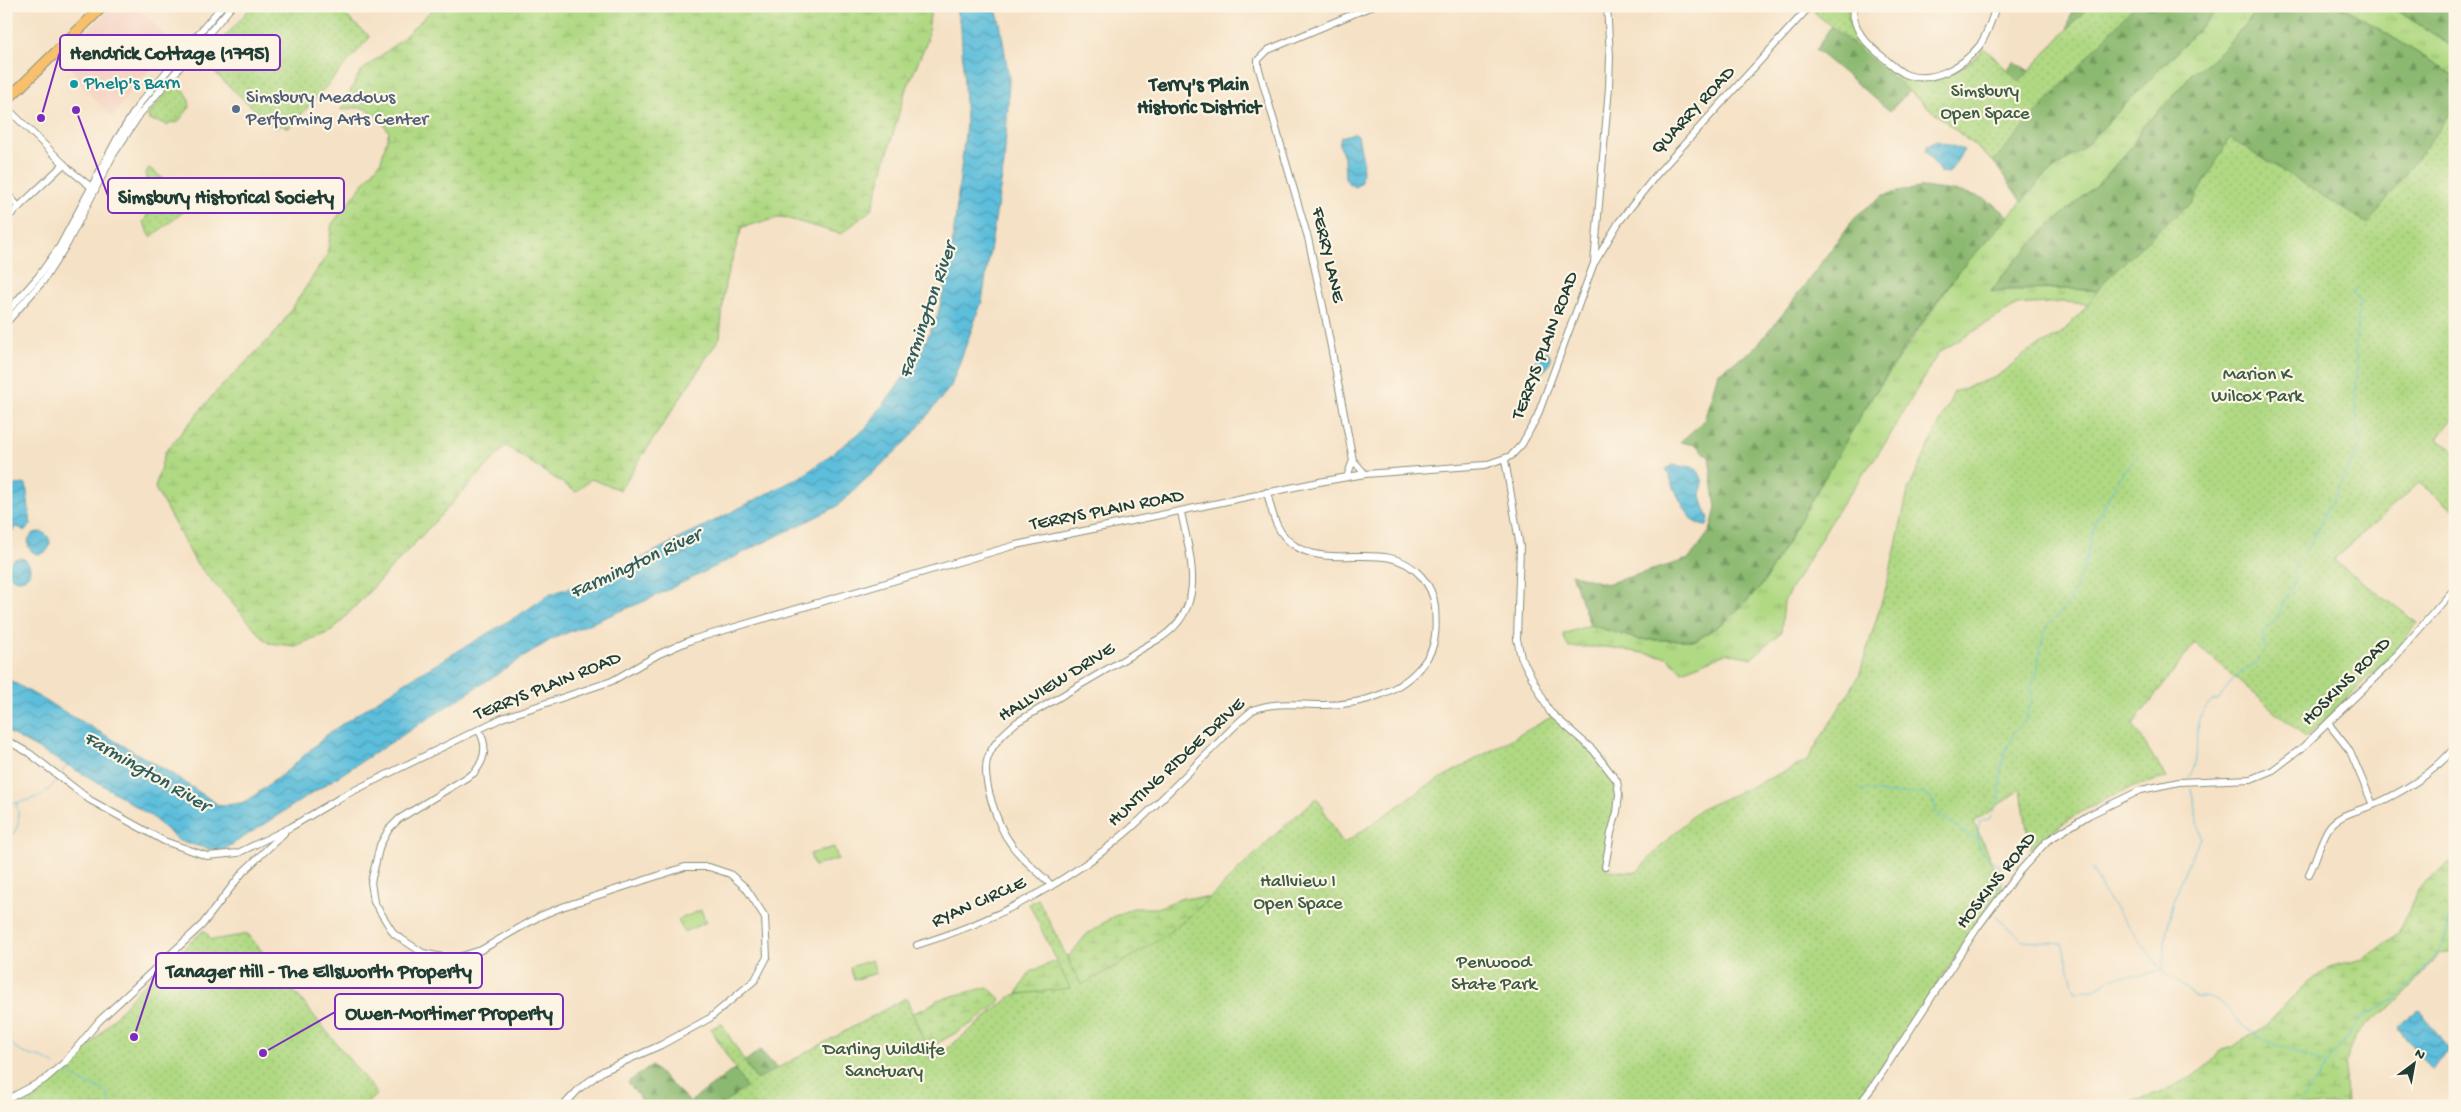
<svg xmlns="http://www.w3.org/2000/svg" width="2461" height="1112" viewBox="0 0 2461 1112" font-family="'Gochi Hand',sans-serif">
<style>
.built{fill:#f5d2c3}
.grass{fill:url(#grass-tufts);stroke:#688b5c}
.forest{fill:url(#forest-firs);stroke:#567b52}
.wetland{fill:url(#wetland-marsh);stroke:#688b5c}
.park{fill:url(#park-dots);stroke:#688b5c}
.pitch{fill:#b0d983;stroke:#688b5c}
.water{fill:url(#water-waves);stroke:#3e7e88}
.lines{fill:none;stroke-linecap:round;stroke-linejoin:round}
.stream{stroke:#5dbedb;stroke-width:1}
.minor-casing{stroke:#8a8f7c;stroke-width:8}
.highway-casing{stroke:#8a8f7c;stroke-width:12}
.minor{stroke:#fff;stroke-width:6}
.highway{stroke:#f8bf6c;stroke-width:10}
.culture-dot{fill:#0f9aa8;stroke:#fcf5e5;stroke-width:2}
.service-dot{fill:#5c6f8a;stroke:#fcf5e5;stroke-width:2}
.labels{text-anchor:middle;dominant-baseline:central;stroke-width:4.5;stroke-linejoin:round;paint-order:stroke}
.culture-label{font-size:19px;fill:#0d838f;stroke:#fcf5e5;text-anchor:start}
.park-label{font-size:19px;fill:#3c5c44;stroke:#fcf5e5}
.service-label{font-size:19px;fill:#4e5e75;stroke:#fcf5e5;text-anchor:start}
.street-label{font-size:19px;fill:#1f3d34;stroke:#fcf5e5}
.neighbourhood-label{font-size:20px;font-weight:bold;fill:#1f3d34;stroke:#fcf5e5}
.water-label{font-size:20px;font-style:italic;fill:#2e5d5e;stroke:#fcf5e5}
.leader{fill:none;stroke:#7b2cbf;stroke-width:2}
.callout-dot{fill:#7b2cbf;stroke:#fcf5e5;stroke-width:2}
.callout{fill:#fcf5e5;stroke:#7b2cbf;stroke-width:2}
.callout-label{font-size:20px;text-anchor:middle;font-weight:bold;fill:#1f3d34}
</style>
<defs>
<pattern id="grass-tufts" width="24" height="20" patternUnits="userSpaceOnUse" patternTransform="scale(1.25)"><rect width="24" height="20" fill="#b0d983"/><path d="M3 7l-1-3M5 7V3M7 7l1-3M15 17l-1-3M17 17v-4M19 17l1-3" fill="none" stroke="#97bb72"/></pattern>
<pattern id="forest-firs" width="22" height="20" patternUnits="userSpaceOnUse" patternTransform="scale(1.25)"><rect width="22" height="20" fill="#8cb971"/><path d="M5 1l3.5 6h-7zM16 11l3.5 6h-7z" fill="#72985e"/></pattern>
<pattern id="wetland-marsh" width="20" height="14" patternUnits="userSpaceOnUse" patternTransform="scale(1.25)"><rect width="20" height="14" fill="#b0d983"/><path d="M1 5h8M5 5V1M11 12h8M15 12V8" fill="none" stroke="#97bb72"/></pattern>
<pattern id="park-dots" width="8" height="8" patternUnits="userSpaceOnUse" patternTransform="scale(1.25)"><rect width="8" height="8" fill="#b0d983"/><path d="M2 2h.1M6 6h.1" fill="none" stroke="#97bb72" stroke-width="1.8" stroke-linecap="round"/></pattern>
<pattern id="water-waves" width="16" height="10" patternUnits="userSpaceOnUse" patternTransform="scale(1.25)"><rect width="16" height="10" fill="#5dbedb"/><path d="M0 5q4-4 8 0t8 0" fill="none" stroke="#4c9cb2"/></pattern>
</defs>
<rect width="100%" height="100%" fill="#fcf5e5"/>
<filter id="ink" filterUnits="userSpaceOnUse"><feTurbulence type="fractalNoise" baseFrequency=".02" numOctaves="2"/><feDisplacementMap in="SourceGraphic" scale="10" xChannelSelector="R" yChannelSelector="G"/><feConvolveMatrix kernelMatrix="1 2 1 2 8 2 1 2 1" color-interpolation-filters="sRGB"/></filter>
<filter id="wash" filterUnits="userSpaceOnUse"><feTurbulence type="fractalNoise" baseFrequency=".0096" numOctaves="4" result="noise"/><feDisplacementMap in="SourceGraphic" scale="20" xChannelSelector="R" yChannelSelector="G"/><feGaussianBlur stdDeviation="1.12" result="paint"/><feColorMatrix in="noise" values="0 0 0 0 0 0 0 0 0 0 0 0 0 0 0 0 0 1.4 0 .05"/><feComposite in="paint" operator="in"/></filter>
<g filter="url(#wash)">
<rect width="100%" height="100%" fill="#f5e1c5"/>
<path class="built" d="M112,6h24l37,38 -43,47 -17,27 -31,-32 -13,-23v-13z"/>
<g class="grass">
<path d="M2221,6h40l-33,38 -18,17 -17,11 -21,26 -29,28 -10,19 -30,34 -56,49 -40,42 -16,21 81,-2 36,3 34,15 -81,-5 -44,3 -79,48 -52,89 -51,72 -51,87 -3,31 -29,26 -24,-5 -46,18 -15,-14 -61,-10h-38l-5,-13 27,-9 50,15h57l33,-22 31,-31 109,-187 89,-129 84,-94 40,-29z"/>
<path d="M2342,6h48l65,42v28z"/>
</g>
<g class="forest">
<path d="M2073,6h148l-138,142 -40,29 -21,25 -29,-41 -84,-70 -19,20 -74,-61 15,-24 17,-17c2,23 12,32 28,48 27,26 46,34 81,13 10,-7 19,-12 27,-22l23,22 7,-9 15,10 38,-40z"/>
<path d="M2261,6h81l113,70v236l-383,-23h-63l-18,3 16,-22 40,-42 56,-49 30,-34 10,-19 29,-28 21,-26 17,-11 18,-17z"/>
<path d="M2390,6h65v42z"/>
<path d="M1923,187c37,6 58,2 86,30l-50,54 -51,71 -38,58 -109,187 -31,31 -33,22h-57l-50,-15 -19,-51 35,10 83,-25 21,-28 6,-23 -7,-51 -13,-12 -16,-3 24,-21 14,-48 35,-23 34,-41 69,-93 27,-21z"/>
<path d="M760,1050l27,29 14,27h-155l-18,-24 24,-16 38,36z"/>
</g>
<g class="wetland">
<path d="M436,6h495l-4,35 -23,54 -32,114 -31,25 -59,-17 -40,10 -17,56 -5,54 -100,153 -29,-11 -15,13 -70,-46 -174,185 -37,15 -27,-3 -72,-80 -41,-75 10,-36 50,-59 62,-62 50,-76 5,-31 49,-63 8,-30c-18,-21 -19,-27 -48,-21l19,-38 41,-32z"/>
<path d="M2455,858v93l-17,2c-12,17 -25,33 -39,48 -18,16 -40,22 -49,47 -6,18 -5,40 -4,58h-229l43,-13 30,-15 21,-15 9,-12 13,-4 14,-10 15,-7 39,-41 28,-22 34,-9 18,-11 17,-14 7,-16 5,-6 6,-20z"/>
<path d="M1183,898h30l-94,93 -102,3 13,-22 40,-17 16,-20 25,-17 22,-10h24z"/>
<path d="M988,987l12,12 -2,5 -27,20 -40,23 -11,17 -15,-48 21,-8 11,-8z"/>
</g>
<g class="park">
<path d="M252,6h86l-1,2 33,29 -81,91 -7,-3 -7,3 -70,-64 4,-9z"/>
<path d="M1820,6h28c0,23 10,34 26,49 8,8 16,17 26,22 29,15 65,-6 84,-29l35,34 70,-76h45l-141,155 -179,-149z"/>
<path d="M174,84c11,2 15,13 16,23l-13,16 -6,-1 -4,4 -3,-3 -15,-3 -1,-6z"/>
<path d="M2455,108v307l-17,24 17,12v59l-36,-27 -86,77 85,63 -27,33 -85,82 -111,-95 -62,81 33,54c-49,10 -99,38 -136,72l-9,-61 -47,33 28,65 -132,197 -18,22h-1131l25,-19 -35,-58 10,-6 35,57 150,-82 26,63 81,-66 57,-7 -41,-84 9,-5 43,86c38,-20 77,-42 110,-70 43,-38 81,-81 126,-117l26,46 84,-58 128,-71 51,44 8,20 2,25 -7,21 -3,45 31,2 26,-28 36,-34 107,-48 53,-86 29,-95 20,-90 46,-99 42,-15 32,-25 32,-18 20,-20 26,-34 58,-55 28,-22 38,-65 138,86z"/>
<path d="M149,168l20,15v10l18,16 -36,28 -8,-15 16,-26c-7,-8 -19,-17 -10,-28z"/>
<path d="M204,930l8,10 36,-6 129,160 -13,12h-358l28,-13 23,-14 20,-18 61,-71z"/>
</g>
<g class="pitch">
<path d="M834,847l4,12 -24,7 -4,-12z"/>
<path d="M701,910l5,12 -22,10 -6,-12z"/>
<path d="M872,960l4,13 -22,7 -4,-13z"/>
</g>
<g class="water">
<path d="M955,6h40l5,17 9,55 -1,27 -4,59 -22,137 -31,85 -43,54 -72,67 -191,94 -93,38 -330,212 -13,-2 -30,-8 -27,-24 -49,-32 -97,-54v-53l163,94 51,34 26,-4 42,-32 41,-37 72,-48 126,-75 21,-15 64,-22 192,-98 61,-46 53,-71 20,-44 12,-48 16,-142 -5,-96z"/>
<path d="M1354,133l4,2 5,26 -2,22 -6,4 -6,-3 -4,-6 -1,-21 -5,-13 2,-7z"/>
<path d="M1937,141l27,9 -15,23 -9,-1 -14,-21 2,-6z"/>
<path d="M1546,351l4,4c2,8 -3,16 -11,18l-4,-2 -1,-6 6,-12z"/>
<path d="M1672,465c19,4 24,-5 31,18 -5,14 1,23 6,35l-2,8c-20,1 -33,-41 -41,-57z"/>
<path d="M26,484l5,41 -6,6 -9,-5 -4,6h-6v-46z"/>
<circle cx="39" cy="543" r="11"/>
<circle cx="19" cy="569" r="11"/>
<path d="M2420,1010l30,41 -19,19 -33,-42 11,-12z"/>
</g>
<g class="lines">
<g class="stream">
<path d="M61,774l6,-9"/>
<path d="M2189,777c12,-17 5,-35 9,-54 1,-9 9,-17 15,-23h5l12,-17 11,-12 11,-4 13,-16 -2,-16 16,-22 16,-34v-14l10,-12 58,-112 -5,-9 -3,-34 2,-22 -2,-27 5,-46 -7,-9 5,-7"/>
<path d="M2191,788l10,50c-22,40 -38,88 -38,133l33,26c32,-1 34,22 57,36 20,13 51,21 73,30"/>
<path d="M1860,790c10,-3 20,4 31,4 15,0 47,-7 44,18l26,19 16,8"/>
<path d="M6,803h9"/>
<path d="M6,839c15,-9 14,-20 10,-36 17,-4 30,-7 40,-22"/>
<path d="M2091,867l14,28 56,74"/>
<path d="M1989,907l-2,-6 15,-22 -2,-13c-19,-12 -27,-20 -20,-44l9,-3 11,-21 1,-30 5,-18 10,-20 8,-7 8,-23 -2,-9 7,-21 4,-25 7,-21 22,-22 14,-35 12,-47 27,-48 15,-18"/>
<path d="M1995,916l28,24 39,3 13,48 18,-1 19,-12 51,-7"/>
<path d="M6,1035c15,28 30,15 49,30"/>
<path d="M61,1070c9,4 17,10 26,14 9,4 13,3 22,10v12"/>
<path d="M2298,1106l62,-88 35,-18 26,-27 23,-30 6,-24 5,-6"/>
</g>
</g>
</g>
<g filter="url(#ink)">
<g class="lines">
<defs>
<g id="minor">
<path d="M1853,6c0,23 10,34 26,48 8,6 15,14 24,19 26,13 60,-6 77,-28 8,-12 12,-26 16,-39"/>
<path d="M6,107l64,63 25,20"/>
<path d="M6,193l13,14"/>
<path d="M6,219l58,-55"/>
<path d="M1595,262l24,-40 38,-48 153,-168"/>
<path d="M6,313l32,-36 22,-31 57,-107 23,-36 82,-97"/>
<path d="M6,323l37,-42 24,-37 46,-89 27,-41 92,-108"/>
<path d="M1353,460l12,14"/>
<path d="M1505,460l15,87 -3,92 4,18 29,55 43,38 24,31 2,13 -2,18 -6,21 -6,34"/>
<path d="M1347,477l6,-17 -30,-154 -15,-68 -50,-172v-6l10,-10 104,-44"/>
<path d="M2328,723l22,28 23,54"/>
<path d="M479,731c9,15 6,29 -5,42l-75,46 -10,10 -9,16 -9,37 3,20 20,32 29,19 29,6 29,-9 59,-34 22,-9 123,-40h24l21,7 16,14 19,29 2,40 -12,23 -45,38 -49,27 -58,26 -23,17 -17,18"/>
<path d="M6,740l23,13 61,47 74,41 43,15 31,-3 53,-26 54,-32 157,-77 110,-37 47,-27 32,-14 325,-95 303,-63 46,-8 120,-9 26,-9 11,-12 15,-27 57,-154 15,-176 1,-31 -3,-50"/>
<path d="M2309,874c7,-13 13,-39 22,-49 11,-12 28,-14 42,-20 30,-13 61,-32 82,-58"/>
<path d="M1051,885c-13,-14 -29,-25 -40,-41 -13,-17 -31,-67 -23,-87 6,-15 17,-25 29,-35l145,-85c46,-32 28,-80 19,-125"/>
<path d="M917,945c81,-25 161,-67 224,-126 23,-22 45,-44 68,-67 14,-14 28,-30 44,-42 22,-9 45,-5 67,-5 41,1 87,-13 109,-50 8,-14 7,-33 6,-48 -1,-12 -6,-22 -14,-31 -33,-38 -86,-6 -124,-29 -21,-12 -25,-34 -30,-55"/>
<path d="M6,1100l38,-20 21,-18 34,-41 103,-96 41,-53 41,-39"/>
<path d="M1858,1106l16,-21 103,-157 41,-55 29,-32 42,-26 52,-25 38,-8 72,-3 22,-9 29,-22 87,-84 66,-76"/>
</g>
<path id="highway" d="M6,101l97,-95"/>
</defs>
<use href="#minor" class="minor-casing"/>
<use href="#highway" class="highway-casing"/>
<use href="#minor" class="minor"/>
<use href="#highway" class="highway"/>
</g>
</g>
<circle class="culture-dot" cx="74" cy="84" r="5"/>
<circle class="service-dot" cx="236" cy="109" r="5"/>
<g class="labels">
<g class="culture-label">
<text x="84" y="84">Phelp's Barn</text>
</g>
<g class="park-label">
<text x="1985" y="92">Simsbury<tspan x="1985" dy="22">Open Space</tspan></text>
<text x="2257" y="375">Marion K<tspan x="2257" dy="22">Wilcox Park</tspan></text>
<text x="1298" y="882">Hallview I<tspan x="1298" dy="22">Open Space</tspan></text>
<text x="1494" y="963">Penwood<tspan x="1494" dy="22">State Park</tspan></text>
<text x="884" y="1050">Darling Wildlife<tspan x="884" dy="22">Sanctuary</tspan></text>
</g>
<g class="service-label">
<text x="246" y="98">Simsbury Meadows<tspan x="246" dy="22">Performing Arts Center</tspan></text>
</g>
<g class="street-label">
<text transform="translate(1694 111) rotate(-47)">QUARRY ROAD</text>
<text transform="translate(1327 255) rotate(77)">FERRY LANE</text>
<text transform="translate(1546 346) rotate(-69)">TERRYS PLAIN ROAD</text>
<text transform="translate(1107 511) rotate(-11)">TERRYS PLAIN ROAD</text>
<text transform="translate(2347 682) rotate(-45)">HOSKINS ROAD</text>
<text transform="translate(1057 683) rotate(-32)">HALLVIEW DRIVE</text>
<text transform="translate(548 687) rotate(-22)">TERRYS PLAIN ROAD</text>
<text transform="translate(1177 763) rotate(-43)">HUNTING RIDGE DRIVE</text>
<text transform="translate(1997 881) rotate(-52)">HOSKINS ROAD</text>
<text transform="translate(979 903) rotate(-24)">RYAN CIRCLE</text>
</g>
<g class="neighbourhood-label">
<text x="1199" y="86">Terry's Plain<tspan x="1199" dy="23">Historic District</tspan></text>
</g>
<g class="water-label">
<text transform="translate(929 311) rotate(-71)">Farmington River</text>
<text transform="translate(636 565) rotate(-25)">Farmington River</text>
<text transform="translate(146 773) rotate(30)">Farmington River</text>
</g>
</g>
<path class="leader" d="M41 118L60 52M76 110L108 196M134 1037L156 970M263 1053L335 1012"/>
<g class="callout-dot">
<circle cx="41" cy="118" r="5"/>
<circle cx="76" cy="110" r="5"/>
<circle cx="134" cy="1037" r="5"/>
<circle cx="263" cy="1053" r="5"/>
</g>
<g class="callout">
<rect x="60" y="35" width="220" height="35" rx="5"/>
<rect x="108" y="178" width="236" height="35" rx="5"/>
<rect x="156" y="953" width="326" height="35" rx="5"/>
<rect x="335" y="994" width="228" height="35" rx="5"/>
</g>
<g class="callout-label">
<text x="170" y="59">Hendrick Cottage (1795)</text>
<text x="226" y="203">Simsbury Historical Society</text>
<text x="319" y="977">Tanager Hill - The Ellsworth Property</text>
<text x="449" y="1019">Owen-Mortimer Property</text>
</g>
<rect width="2461" height="1112" fill="none" stroke="#fcf5e5" stroke-width="25"/>
<g transform="translate(2414 1064) rotate(32)" stroke="#fcf5e5" stroke-width="4" paint-order="stroke">
<path d="M0-4L9 19L0 12L-9 19Z" fill="#1f3d34"/>
<text y="-8" font-size="14" font-weight="bold" text-anchor="middle" fill="#1f3d34">N</text>
</g>
</svg>
